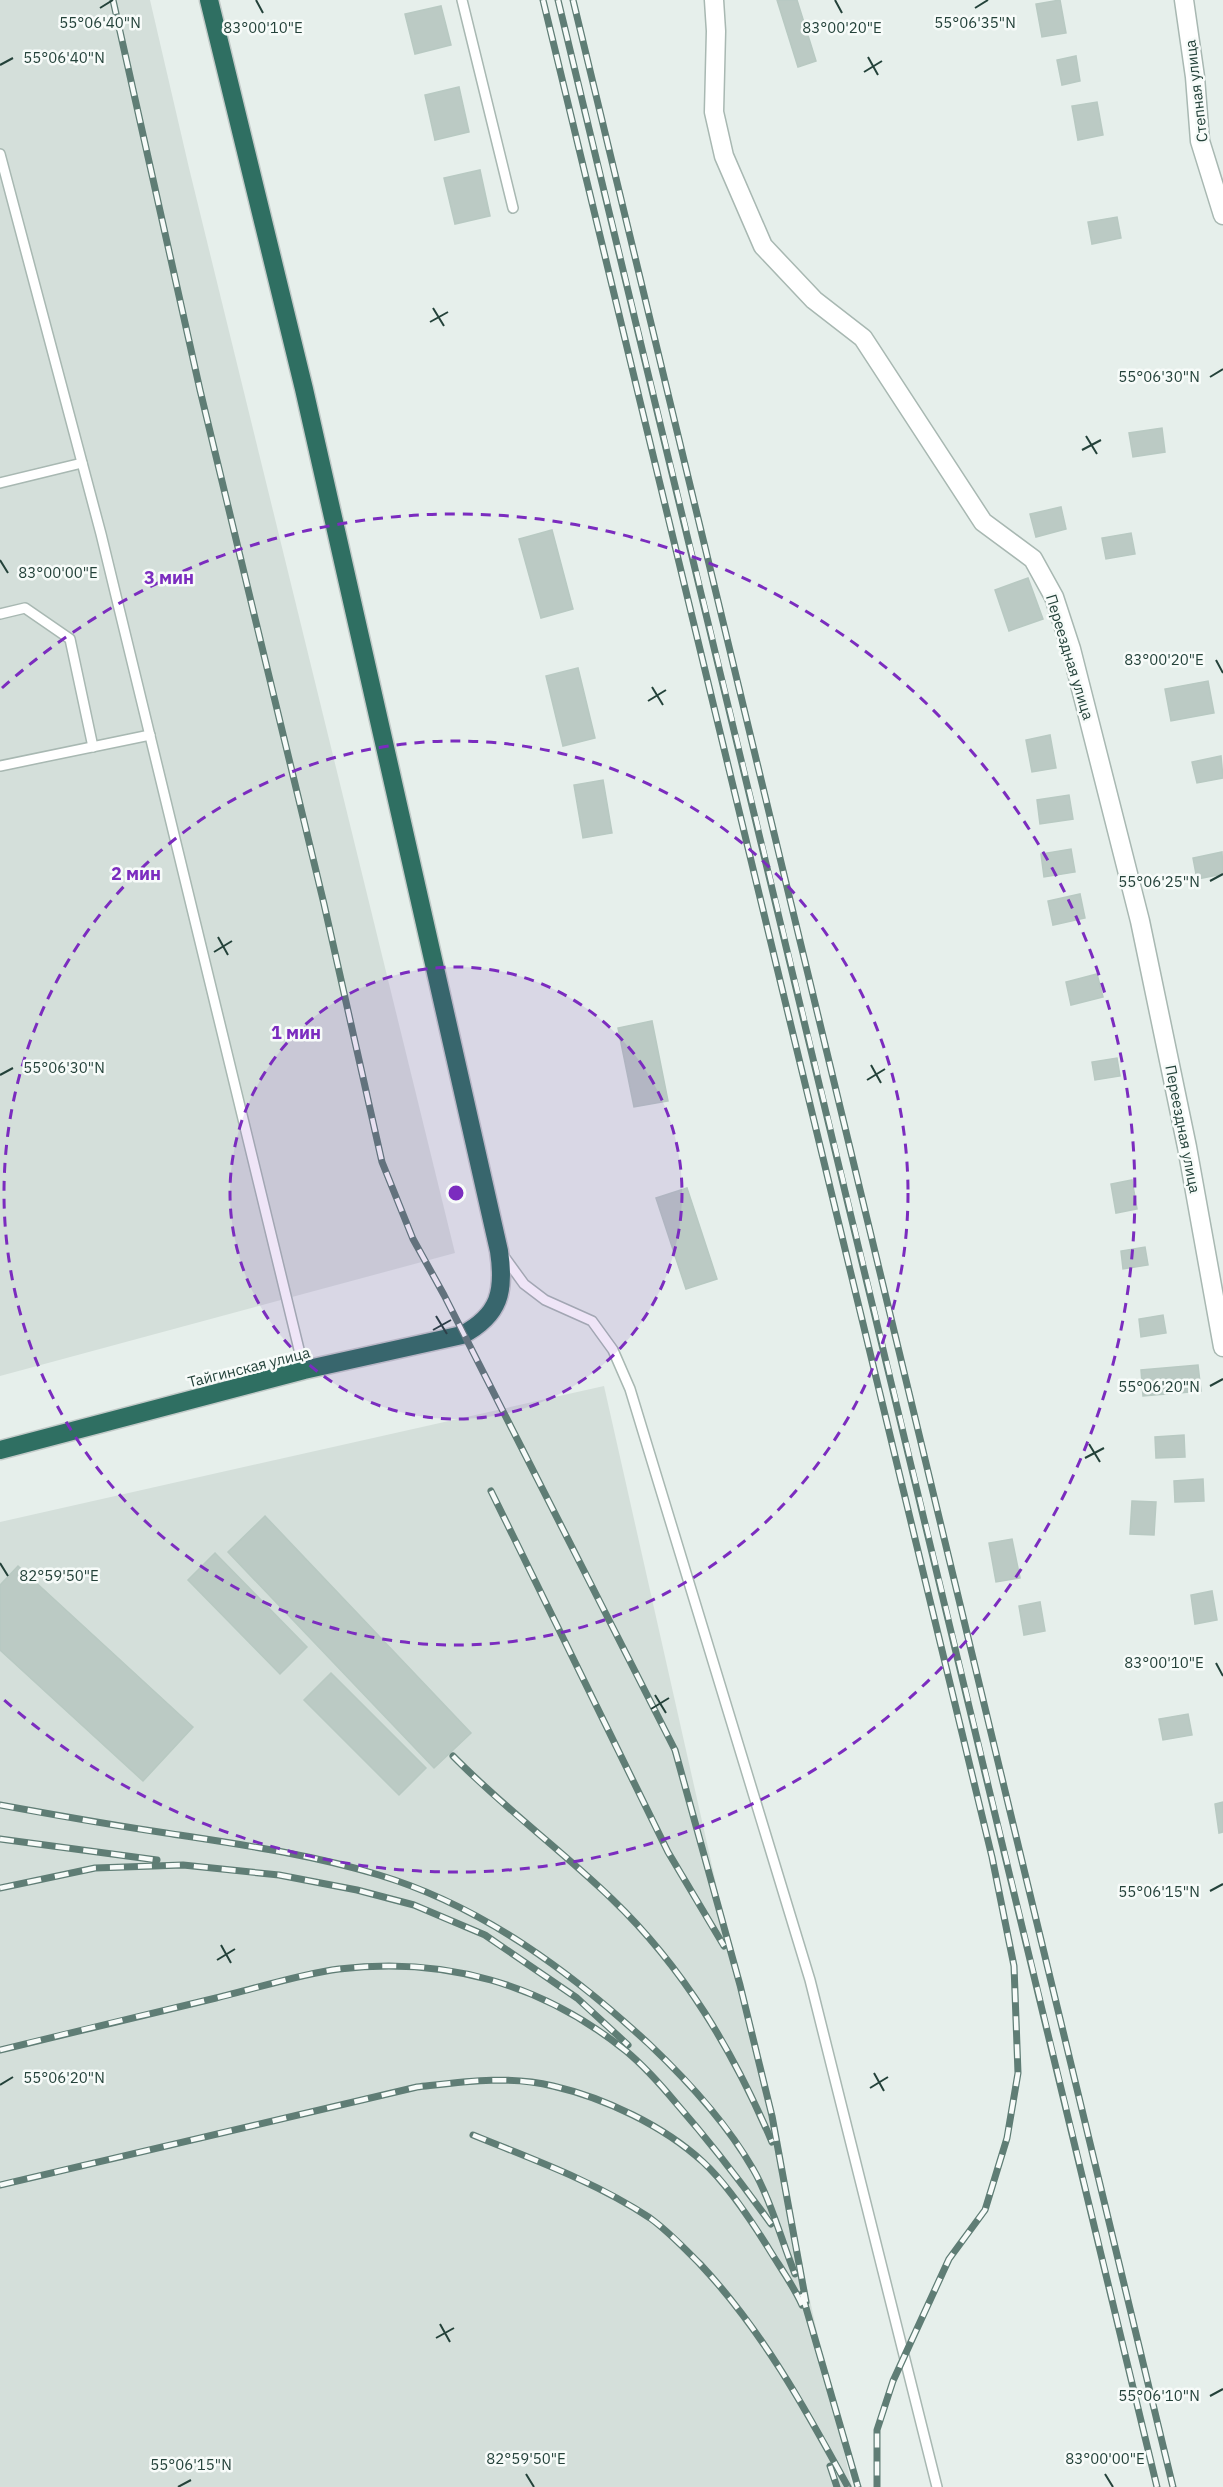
<svg xmlns="http://www.w3.org/2000/svg" width="1223" height="2487" viewBox="0 0 1223 2487" font-family="'IBM Plex Sans',sans-serif">
<style>
.built{fill:#d4dfda}
.building{fill:#bbcac4;stroke:#b8c9c2;stroke-width:1.5}
.lines{fill:none;stroke-linecap:round;stroke-linejoin:round}
.lane-casing{stroke:#a8b8b2;stroke-width:12}
.street-casing{stroke:#a8b8b2;stroke-width:21}
.highway-casing{stroke:#c2cac8;stroke-width:21}
.lane{stroke:#fff;stroke-width:9}
.street{stroke:#fff;stroke-width:18}
.highway{stroke:#2f6f62;stroke-width:18}
.rail-casing{stroke:#5f7d75;stroke-width:7}
.rail{stroke:#f7fbf9;stroke-width:4.5;stroke-dasharray:14;stroke-linecap:butt}
.ticks{fill:none;stroke:#24423a;stroke-width:2}
.ring{fill:none;stroke:#7b2cbf;stroke-width:3;stroke-dasharray:10 8}
.labels{text-anchor:middle;dominant-baseline:central;stroke-width:5;stroke-linejoin:round;paint-order:stroke}
.street-label{font-size:15px;fill:#24423a;stroke:#f7fbf9}
.ticks-label{font-size:15px;text-anchor:middle;fill:#24423a;stroke:#f7fbf9;stroke-width:5;stroke-linejoin:round;paint-order:stroke}
.centre{fill:#7b2cbf;stroke:#f7fbf9;stroke-width:3}
.ring-label{font-size:18px;text-anchor:middle;font-weight:bold;fill:#7b2cbf;stroke:#f7fbf9;stroke-width:5;stroke-linejoin:round;paint-order:stroke}
</style>
<rect width="100%" height="100%" fill="#e6efeb"/>
<g class="built">
<path d="M0,0h150l39,168 266,1085 -455,123z"/>
<path d="M604,1386l248,1101h-852v-965z"/>
</g>
<g class="building">
<path d="M777,0h20l19,61 -18,6z"/>
<path d="M1060,0l6,33 -24,4 -6,-33z"/>
<path d="M441,6l10,39 -36,9 -10,-40z"/>
<path d="M1076,56l4,25 -18,4 -5,-25z"/>
<path d="M459,87l10,45 -34,8 -10,-45z"/>
<path d="M1097,102l6,33 -25,5 -6,-34z"/>
<path d="M480,170l10,46 -35,8 -11,-46z"/>
<path d="M1117,217l4,21 -29,6 -4,-22z"/>
<path d="M1162,428l3,24 -32,5 -4,-24z"/>
<path d="M1061,507l5,22 -30,8 -6,-23z"/>
<path d="M552,530l21,79 -32,9 -22,-79z"/>
<path d="M1131,533l4,21 -29,5 -4,-21z"/>
<path d="M1028,578l15,41 -34,12 -14,-41z"/>
<path d="M578,668l17,70 -32,8 -17,-70z"/>
<path d="M1208,681l6,32 -43,8 -6,-32z"/>
<path d="M1050,735l6,33 -24,4 -6,-32z"/>
<path d="M1221,756l2,22 -26,5 -5,-21z"/>
<path d="M603,780l9,53 -29,5 -9,-53z"/>
<path d="M1069,795l4,24 -33,5 -3,-24z"/>
<path d="M1071,849l4,23 -31,5 -3,-23z"/>
<path d="M1222,852l1,22 -26,5 -4,-21z"/>
<path d="M1080,894l5,24 -32,7 -5,-24z"/>
<path d="M1097,974l6,23 -32,8 -5,-23z"/>
<path d="M652,1021l16,80 -34,6 -16,-79z"/>
<path d="M1117,1058l3,18 -25,4 -3,-18z"/>
<path d="M1132,1180l5,29 -21,4 -5,-29z"/>
<path d="M687,1188l30,91 -31,10 -30,-91z"/>
<path d="M1145,1247l3,18 -25,4 -2,-18z"/>
<path d="M1163,1315l3,18 -25,4 -2,-18z"/>
<path d="M1198,1365l3,26 -58,5 -2,-26z"/>
<path d="M1184,1435l1,22 -29,1 -1,-21z"/>
<path d="M1203,1479l1,22 -29,1 -1,-21z"/>
<path d="M1132,1501l24,1 -2,33 -24,-1z"/>
<path d="M265,1516l206,217 -37,35 -206,-216z"/>
<path d="M1012,1539l8,39 -24,4 -7,-39z"/>
<path d="M215,1553l92,94 -27,27 -92,-94z"/>
<path d="M18,1566l175,161 -50,54 -143,-131v-65z"/>
<path d="M1212,1591l5,29 -22,4 -4,-29z"/>
<path d="M1040,1602l5,29 -21,4 -5,-29z"/>
<path d="M331,1673l95,95 -27,27 -95,-95z"/>
<path d="M1188,1714l4,21 -29,5 -4,-21z"/>
<path d="M1223,1802v30l-4,1 -4,-29z"/>
</g>
<g class="lines">
<defs>
<g id="lane">
<path d="M462,0l51,208"/>
<path d="M0,154l101,380 203,836"/>
<path d="M0,483l82,-20"/>
<path d="M0,614l25,-6 45,31 23,108"/>
<path d="M0,766l150,-31"/>
<path d="M503,1255l21,29 21,16 47,21 21,29 17,39 180,591 127,507"/>
</g>
<g id="street">
<path d="M714,0l2,31 -2,81 10,44 39,90 51,54 49,38 120,184 50,37 21,38 17,52 69,272 47,226 36,200"/>
<path d="M1184,0l11,77 5,64 23,74"/>
</g>
<path id="highway" d="M0,1450l304,-80 158,-35c38,-20 43,-44 37,-84l-195,-862 -95,-389"/>
</defs>
<use href="#lane" class="lane-casing"/>
<use href="#street" class="street-casing"/>
<use href="#highway" class="highway-casing"/>
<use href="#lane" class="lane"/>
<use href="#street" class="street"/>
<use href="#highway" class="highway"/>
<defs>
<g id="rail">
<path d="M113,0l87,390 124,514 58,258 31,77 31,56 231,455 65,235 32,131 34,186"/>
<path d="M543,0l449,1857 22,109 4,107 -11,65 -22,72 -36,49 -56,122 -16,49v57"/>
<path d="M558,0c201,829 400,1658 599,2487"/>
<path d="M573,0l600,2487"/>
<path d="M491,1491l177,361 56,94"/>
<path d="M453,1756c50,51 108,94 159,143 72,69 121,152 160,243"/>
<path d="M0,1805c55,10 110,20 166,28 71,11 144,21 213,42 103,31 192,97 270,169 39,37 77,78 104,125 17,29 29,73 42,105"/>
<path d="M0,1839l157,21"/>
<path d="M0,1888l95,-20 88,-3 96,10 78,15 57,15 71,30 92,63 51,47"/>
<path d="M0,2050c72,-18 144,-35 216,-52 38,-9 84,-24 123,-29 105,-13 204,15 287,82 18,15 35,34 50,52 34,39 65,79 95,121"/>
<path d="M473,2135c59,24 123,47 177,83 18,13 34,30 50,46 62,66 105,144 148,223"/>
<path d="M0,2185l417,-98c45,-5 91,-12 136,-1 52,12 111,40 150,76 26,24 50,61 69,92 10,16 22,33 30,51"/>
<path d="M802,2294l56,193"/>
<path d="M830,2466l7,21"/>
</g>
</defs>
<use href="#rail" class="rail-casing"/>
<use href="#rail" class="rail"/>
</g>
<path class="ticks" d="M256,0l7,13M835,0l7,13M100,8l13,-8M975,8l13,-8M868,57l10,18M0,65l13,-7M864,72l18,-11M433,308l11,18M430,322l18,-10M1210,377l13,-8M1086,436l11,18M1082,450l19,-10M0,560l8,13M1216,660l7,13M652,687l11,18M648,701l18,-11M1210,881l13,-7M218,937l10,18M214,952l18,-11M871,1065l10,18M0,1075l13,-7M867,1080l18,-11M436,1316l11,18M433,1330l18,-10M1210,1386l13,-7M1089,1444l11,18M1085,1458l19,-10M0,1563l8,13M1216,1663l7,13M655,1695l11,18M651,1709l18,-11M1210,1891l13,-7M221,1945l10,18M217,1960l18,-11M874,2073l10,18M0,2085l13,-8M870,2088l18,-11M440,2324l10,18M436,2338l18,-10M1210,2396l13,-7M526,2474l8,13M1105,2474l8,13M178,2487l13,-7"/>
<circle cx="456" cy="1193" r="226" fill="#7b2cbf" fill-opacity=".12"/>
<g class="ring">
<circle cx="456" cy="1193" r="226"/>
<circle cx="456" cy="1193" r="452"/>
<path d="M2 688A679 679 0 1 1 2 1698"/>
</g>
<g class="labels">
<g class="street-label">
<text transform="translate(1196 91) rotate(-97)">Степная улица</text>
<text transform="translate(1070 657) rotate(73)">Переездная улица</text>
<text transform="translate(1183 1129) rotate(79)">Переездная улица</text>
<text transform="translate(249 1367) rotate(-14)">Тайгинская улица</text>
</g>
</g>
<g class="ticks-label">
<text x="100" y="28">55°06'40"N</text>
<text x="975" y="28">55°06'35"N</text>
<text x="263" y="33">83°00'10"E</text>
<text x="842" y="33">83°00'20"E</text>
<text x="64" y="63">55°06'40"N</text>
<text x="1159" y="382">55°06'30"N</text>
<text x="58" y="578">83°00'00"E</text>
<text x="1164" y="665">83°00'20"E</text>
<text x="1159" y="887">55°06'25"N</text>
<text x="64" y="1073">55°06'30"N</text>
<text x="1159" y="1392">55°06'20"N</text>
<text x="59" y="1581">82°59'50"E</text>
<text x="1164" y="1668">83°00'10"E</text>
<text x="1159" y="1897">55°06'15"N</text>
<text x="64" y="2083">55°06'20"N</text>
<text x="1159" y="2401">55°06'10"N</text>
<text x="526" y="2464">82°59'50"E</text>
<text x="1105" y="2464">83°00'00"E</text>
<text x="191" y="2470">55°06'15"N</text>
</g>
<circle cx="456" cy="1193" r="9" class="centre"/>
<g class="ring-label">
<text x="169" y="584">3 мин</text>
<text x="136" y="880">2 мин</text>
<text x="296" y="1039">1 мин</text>
</g>
</svg>
